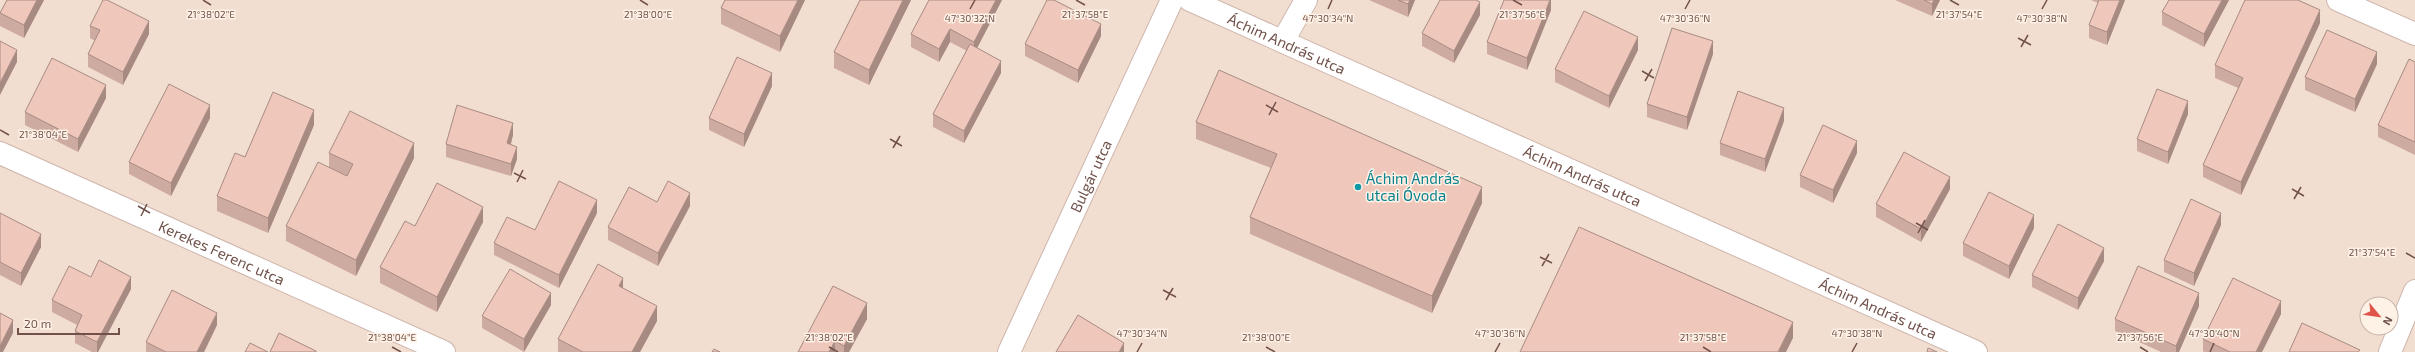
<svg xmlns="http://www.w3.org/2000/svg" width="2415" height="352" viewBox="0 0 2415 352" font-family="'Exo 2',sans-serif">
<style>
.residential{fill:#f2ded0;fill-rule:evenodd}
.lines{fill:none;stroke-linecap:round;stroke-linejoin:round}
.minor-casing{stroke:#ceb5ac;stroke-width:24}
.minor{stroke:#fff;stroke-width:22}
.wall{fill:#ceaba1}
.shaded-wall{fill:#a78b83}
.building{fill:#efc7bb;stroke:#a78b83}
.ticks{fill:none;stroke:#71514a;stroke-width:1.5}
.culture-dot{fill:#0f9aa8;stroke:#fef2e7;stroke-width:1.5}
.labels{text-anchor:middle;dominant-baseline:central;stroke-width:3;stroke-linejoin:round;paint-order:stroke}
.street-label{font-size:15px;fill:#71514a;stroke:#fef2e7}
.culture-label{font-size:15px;fill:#0d838f;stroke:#fef2e7;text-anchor:start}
.ticks-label{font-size:10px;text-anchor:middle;fill:#71514a;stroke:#fef2e7;stroke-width:3;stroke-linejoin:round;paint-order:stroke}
</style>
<rect width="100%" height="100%" fill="#fbede2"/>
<path class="residential" d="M0,0h2415v352h-2415zM2367,304h24v24h-24z"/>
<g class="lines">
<defs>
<g id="minor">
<path id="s1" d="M1190,0l786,352"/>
<path d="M2338,0l77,34"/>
<path d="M1283,41l23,-41"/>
<path id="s2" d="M0,153l444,199"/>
<path id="s3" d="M1009,352l163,-352"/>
<path d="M2390,352l25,-61"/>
</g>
</defs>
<use href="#minor" class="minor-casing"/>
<use href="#minor" class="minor"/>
</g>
<g class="wall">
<path d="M7,0h37l-20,38 -24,-12v-13z"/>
<path d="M725,0h80l-25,52 -59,-28v-16z"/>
<path d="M860,0h51l-42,85 -35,-17v-16z"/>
<path d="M1002,0l-25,48 24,25 -37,70 -31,-16v-13l34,-63 -17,-9 -11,20 -28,-15v-13z"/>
<path d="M1369,0h46l-7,17z"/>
<path d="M1551,0v10l-24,60 -40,-16v-12z"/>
<path d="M1895,0h45l-8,16z"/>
<path d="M2091,0h34l-18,45 -18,-7v-13l9,-22z"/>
<path d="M2229,0l-25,47 -42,-22v-13z"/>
<path d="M1480,15l-26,48 -32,-17v-13z"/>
<path d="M2320,23l-79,172 -38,-18v-12l35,-77 -23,-10v-13z"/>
<path d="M90,26l59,8 -26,51 -35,-18v-13l7,-13 -5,-3z"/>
<path d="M1101,36l-23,47 -53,-27v-12z"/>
<path d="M1638,50l-29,58 -54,-26v-13z"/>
<path d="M1713,54l-26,76 -40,-13v-13z"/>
<path d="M2415,62v93l-37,-18v-12z"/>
<path d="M2377,64l-22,48 -50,-22v-13z"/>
<path d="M772,86l-28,61 -35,-17v-12z"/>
<path d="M106,98l-28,54 -53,-27v-13z"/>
<path d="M2188,114l-20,50 -31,-13v-12z"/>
<path d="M210,118l-39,78 -42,-22v-12z"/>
<path d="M1784,121l-19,51 -45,-17v-12z"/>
<path d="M1196,122l286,81 -50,110 -182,-79v-17l21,-49 -75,-29z"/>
<path d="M314,125l-46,108 -51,-22v-15l28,-39z"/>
<path d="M513,135l-2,10 6,14 -6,17 -65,-19v-13z"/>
<path d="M329,153l85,5 -58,118 -70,-35v-15l43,-59z"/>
<path d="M1857,153l-24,50 -33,-16v-12z"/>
<path d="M1950,189l-29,53 -45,-25v-13z"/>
<path d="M657,202l33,4 -32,60 -50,-26v-13z"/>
<path d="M0,213l41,34 -20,39 -21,-11z"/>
<path d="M597,213l-38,75 -65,-33v-12l41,-13z"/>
<path d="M483,222l-46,90 -57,-29v-16l35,-41z"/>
<path d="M2221,225l-27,61 -30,-14v-12z"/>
<path d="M2034,228l-25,51 -46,-23v-13z"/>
<path d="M2104,261l-26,49 -46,-23v-12z"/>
<path d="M91,277l40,12 -33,63h-6l-17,-9v-12l2,-6 -25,-13v-12z"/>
<path d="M623,288l34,33 -17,31h-82v-13z"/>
<path d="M551,305l-27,47 -42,-24v-12z"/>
<path d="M2199,306l-20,46h-18l-46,-21v-12z"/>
<path d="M2281,314l-19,38h-58l-1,-1v-12z"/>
<path d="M867,319l-18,33h-51z"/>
<path d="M217,325l-13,27h-58v-10z"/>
</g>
<g class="shaded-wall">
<path d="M37,0h7l-20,38v-13z"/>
<path d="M798,0h7l-25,52v-16z"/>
<path d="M903,0h8l-42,85v-15z"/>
<path d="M996,0h6l-28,54v-12z"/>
<path d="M1410,0h5l-7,17v-13z"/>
<path d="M1550,0h1v10l-24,60v-12z"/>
<path d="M1934,0h6l-8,16v-12z"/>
<path d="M2120,0h5l-18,45v-13z"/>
<path d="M2222,0h7l-25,47v-13z"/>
<path d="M1480,2v13l-26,48v-12z"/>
<path d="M2320,10v13l-79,172v-13z"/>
<path d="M149,21v13l-26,51v-13z"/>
<path d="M1101,24v12l-23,47v-13z"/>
<path d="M950,29v13l-11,20v-13z"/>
<path d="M1638,37v13l-29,58v-12z"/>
<path d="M1713,41v13l-26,76v-13z"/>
<path d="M17,50v12l-17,33v-12z"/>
<path d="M2377,52v12l-22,48v-13z"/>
<path d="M1001,61v12l-37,70v-12z"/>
<path d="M772,73v13l-28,61v-13z"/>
<path d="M106,85v13l-28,54v-13z"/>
<path d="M2188,101v13l-20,50v-12z"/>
<path d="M210,105v13l-39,78v-13z"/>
<path d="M1784,108v13l-19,51v-13z"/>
<path d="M314,110v15l-46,108v-15z"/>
<path d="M513,123v12l-6,21v-13z"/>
<path d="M1857,141v12l-24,50v-13z"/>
<path d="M414,143v15l-58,118v-16z"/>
<path d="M517,147v12l-6,17v-12z"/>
<path d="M1950,177v12l-29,53v-13z"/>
<path d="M1482,187v16l-50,110v-17z"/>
<path d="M690,193v13l-32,60v-13z"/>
<path d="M597,200v13l-38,75v-13z"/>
<path d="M483,207v15l-46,90v-15z"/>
<path d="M2221,213v12l-27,61v-13z"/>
<path d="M2034,215v13l-25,51v-13z"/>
<path d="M41,234v13l-20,39v-13z"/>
<path d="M2104,248v13l-26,49v-12z"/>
<path d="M131,277v12l-33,63h-1v-10z"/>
<path d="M623,278v15l-4,-7z"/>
<path d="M551,293v12l-27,47v-13z"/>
<path d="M2199,293v13l-20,46h-3v-6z"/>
<path d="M2281,301v13l-19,38h-6z"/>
<path d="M867,303v16l-18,33h-5v-6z"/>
<path d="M657,306v15l-17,31h-8z"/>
<path d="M217,313v12l-13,27h-7z"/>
<path d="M13,320v13l-10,19h-3v-6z"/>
<path d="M1793,322v16l-7,14h-8z"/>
<path d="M835,341v11h-6z"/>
<path d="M1124,343v9h-5z"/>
</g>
<g class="building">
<path d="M7,0h30l-13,25 -24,-12z"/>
<path d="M103,0h4l42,21 -26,51 -35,-18 12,-24 -10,-4z"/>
<path d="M725,0h73l-18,36 -59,-28z"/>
<path d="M860,0h43l-34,70 -35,-18z"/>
<path d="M929,0h67l-22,42 -24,-13 -11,20 -28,-15z"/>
<path d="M1047,0h7l47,24 -23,46 -53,-26z"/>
<path d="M1398,0h12l-2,4z"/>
<path d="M1440,0h36l4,2 -26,49 -32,-18z"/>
<path d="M1504,0h46l-23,58 -40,-16z"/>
<path d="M1924,0h10l-2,4z"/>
<path d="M2099,0h21l-13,32 -18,-7z"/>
<path d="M2169,0h53l-18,34 -42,-22z"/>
<path d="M2245,0h53l22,10 -79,172 -38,-17 40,-87 -28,-13z"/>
<path d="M1584,11l54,26 -29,59 -54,-27z"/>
<path d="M1672,28l41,13 -26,76 -40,-13z"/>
<path d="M2327,30l50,22 -22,47 -50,-22z"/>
<path d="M0,41l17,9 -17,33z"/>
<path d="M970,44l31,17 -37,70 -31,-17z"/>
<path d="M737,57l35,16 -28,61 -35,-16z"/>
<path d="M52,58l54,27 -28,54 -53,-27z"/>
<path d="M2409,59l6,3v80l-37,-17z"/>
<path d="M1219,70l263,117 -50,109 -182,-79 27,-63 -81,-32z"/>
<path d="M169,84l41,21 -39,78 -42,-21z"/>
<path d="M2157,89l31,12 -20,51 -31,-13z"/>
<path d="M1738,91l46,17 -19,51 -45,-16z"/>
<path d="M273,92l41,18 -46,108 -51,-22 18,-43 10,4z"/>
<path d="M457,105l56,18 -6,20 10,4 -6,17 -65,-20z"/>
<path d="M350,111l64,32 -58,117 -70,-34 32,-64 29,14 6,-12 -24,-11z"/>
<path d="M1823,125l34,16 -24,49 -33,-15z"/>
<path d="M1904,152l46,25 -29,52 -45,-25z"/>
<path d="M559,181l38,19 -38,75 -65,-32 13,-26 28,13z"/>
<path d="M668,181l22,12 -32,60 -50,-26 21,-40 28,15z"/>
<path d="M437,183l46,24 -46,90 -57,-30 25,-46 10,5z"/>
<path d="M1989,192l45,23 -25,51 -46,-23z"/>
<path d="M2191,199l30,14 -27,60 -30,-13z"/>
<path d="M0,213l41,21 -20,39 -21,-11z"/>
<path d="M2058,224l46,24 -26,50 -46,-23z"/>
<path d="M1579,227l214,95 -15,30h-258z"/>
<path d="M99,260l32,17 -34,65 -22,-11 7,-16 -30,-15 17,-34 22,11z"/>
<path d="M598,264l25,14 -4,8 38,20 -25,46h-49l-25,-13z"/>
<path d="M2138,266l61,27 -23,53 -61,-27z"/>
<path d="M510,269l41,24 -27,46 -42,-23z"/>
<path d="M2233,278l48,23 -25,51h-26l-27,-13z"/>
<path d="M833,286l34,17 -23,43 -9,-5 -6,11h-31z"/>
<path d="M172,290l45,23 -20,39h-31l-20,-10z"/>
<path d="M0,313l13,7 -13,26z"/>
<path d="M1078,315l46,28 -5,9h-63z"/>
<path d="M2302,323l58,27 -2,2h-69z"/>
<path d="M279,333l37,18v1h-46z"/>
<path d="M250,343l18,9h-23z"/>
<path d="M1928,348l9,4h-10z"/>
<path d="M714,349l6,3h-8z"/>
</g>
<path class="ticks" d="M203,0l8,5M640,0l8,5M1076,0l9,5M1513,0l9,5M1950,0l9,5M970,9l5,-9M1328,9l4,-9M1685,9l5,-9M2042,9l5,-9M2018,38l13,7M2021,47l7,-12M1642,71l12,7M1645,81l7,-12M1266,105l12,7M1269,115l7,-13M0,130l9,5M890,139l12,7M893,148l7,-12M514,173l12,6M517,182l6,-12M2292,189l12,7M2294,199l7,-12M138,206l12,7M141,216l6,-12M1916,223l12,7M1918,233l7,-13M2406,253l9,5M1540,257l12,6M1542,266l7,-12M1163,290l13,7M1166,300l7,-12M392,347l9,5M829,347l9,5M1266,347l9,5M1703,347l8,5M2140,347l8,5M1137,352l5,-9M1495,352l5,-9M1852,352l5,-9M2210,352l4,-9"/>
<circle class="culture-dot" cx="1358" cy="187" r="4"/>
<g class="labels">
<g class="street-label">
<text stroke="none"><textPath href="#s1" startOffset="106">Áchim András utca</textPath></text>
<text stroke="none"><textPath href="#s3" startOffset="194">Bulgár utca</textPath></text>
<text stroke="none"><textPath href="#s1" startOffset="430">Áchim András utca</textPath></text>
<text stroke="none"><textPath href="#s2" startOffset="243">Kerekes Ferenc utca</textPath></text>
<text stroke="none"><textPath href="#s1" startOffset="754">Áchim András utca</textPath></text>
</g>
<g class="culture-label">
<text x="1366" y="178">Áchim András<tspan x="1366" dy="17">utcai Óvoda</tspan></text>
</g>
</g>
<g class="ticks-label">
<text x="211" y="18">21°38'02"E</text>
<text x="648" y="18">21°38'00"E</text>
<text x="1085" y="18">21°37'58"E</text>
<text x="1522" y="18">21°37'56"E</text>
<text x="1959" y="18">21°37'54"E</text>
<text x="970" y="22">47°30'32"N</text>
<text x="1328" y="22">47°30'34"N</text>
<text x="1685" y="22">47°30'36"N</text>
<text x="2042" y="22">47°30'38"N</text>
<text x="43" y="138">21°38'04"E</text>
<text x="2372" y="256">21°37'54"E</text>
<text x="1142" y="337">47°30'34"N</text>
<text x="1500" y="337">47°30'36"N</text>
<text x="1857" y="337">47°30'38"N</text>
<text x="2214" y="337">47°30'40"N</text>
<text x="392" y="341">21°38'04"E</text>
<text x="829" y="341">21°38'02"E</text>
<text x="1266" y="341">21°38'00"E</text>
<text x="1703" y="341">21°37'58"E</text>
<text x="2140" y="341">21°37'56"E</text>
</g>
<g transform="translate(2379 316) rotate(119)"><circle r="19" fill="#fef2e7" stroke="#c6b2a8"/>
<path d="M0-3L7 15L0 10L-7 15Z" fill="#e0554b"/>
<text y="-6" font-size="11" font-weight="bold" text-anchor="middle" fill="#71514a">N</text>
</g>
<path d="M18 328v6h101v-6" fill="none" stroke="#71514a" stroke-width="2"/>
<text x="24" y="328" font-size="12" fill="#71514a" stroke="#fef2e7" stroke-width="3" paint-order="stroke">20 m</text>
</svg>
